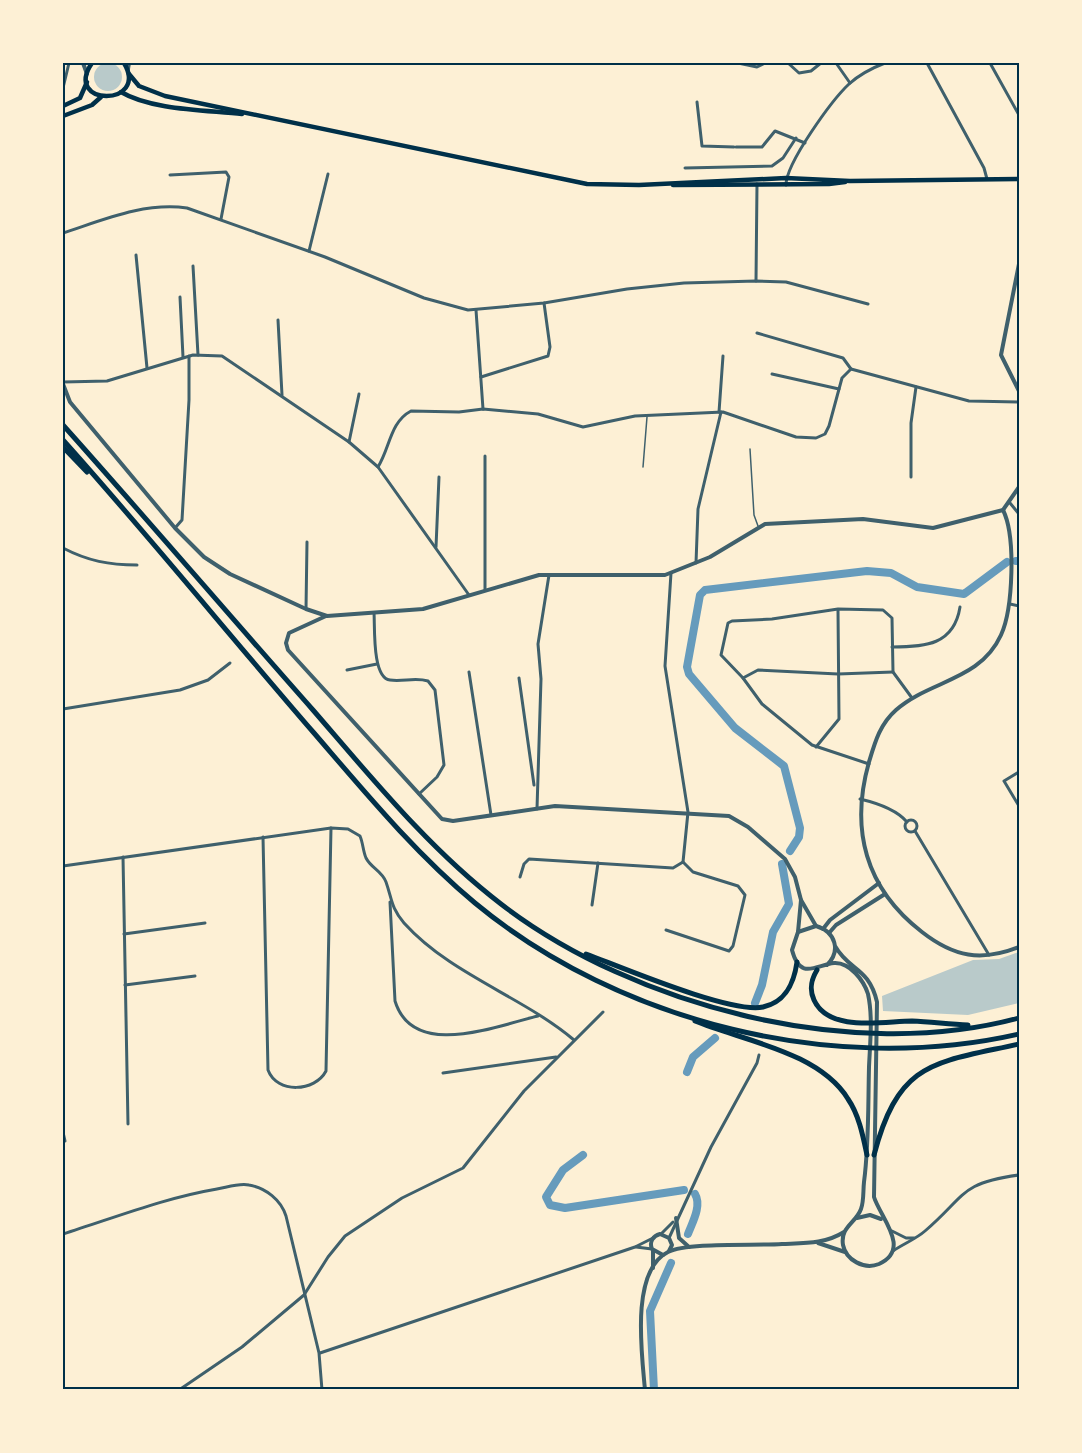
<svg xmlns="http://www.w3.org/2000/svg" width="1082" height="1453" viewBox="0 0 1082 1453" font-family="Quicksand,sans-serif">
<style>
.green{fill:#b9caca}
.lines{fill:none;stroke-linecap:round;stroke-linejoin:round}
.canal{stroke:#669bbc;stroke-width:8}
.service{stroke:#3f606c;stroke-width:1.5}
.minor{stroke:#3f606c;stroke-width:3}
.tertiary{stroke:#3f606c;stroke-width:4}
.secondary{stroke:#003049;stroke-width:4.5}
.trunk{stroke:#003049;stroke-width:5}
.neatline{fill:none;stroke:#003049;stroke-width:2}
</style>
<rect width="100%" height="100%" fill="#fdf0d5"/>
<g class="green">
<circle cx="108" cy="77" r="14"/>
<path d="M1019,952v51l-51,12 -85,-4 -1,-15 91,-36 26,-1z"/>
</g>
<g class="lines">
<g class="canal">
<path d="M1016,561h3"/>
<path d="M790,851l9,-14 1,-9 -16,-62 -49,-38 -46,-54 -2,-7 13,-72 5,-5 162,-19 24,2 26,14 47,7 43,-32"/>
<path d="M755,1003l7,-18 11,-53 16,-28 -7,-40"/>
<path d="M687,1072l6,-15 22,-19"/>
<path d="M583,1155l-20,15 -17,27 4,8 15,3 119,-18"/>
<path d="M688,1234c4,-11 14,-28 7,-40"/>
<path d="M654,1390l-4,-79 21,-48"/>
</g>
<g class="service">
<path d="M750,449l4,66 4,11"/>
<path d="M643,467l4,-50"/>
</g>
<g class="minor">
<path d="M738,63l19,4 8,-4"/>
<path d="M788,63l11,10 12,-2 10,-8"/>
<path d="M836,63l14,20"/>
<path d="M927,63l57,105 3,11"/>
<path d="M990,63l29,52"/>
<path d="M63,88l6,-25"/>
<path d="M697,102l5,44 32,1"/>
<path d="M736,147h26l13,-16 30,12"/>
<path d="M685,168l87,-2 11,-8 13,-20"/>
<path d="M170,175l56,-3 3,5 -8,42"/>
<path d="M786,185c0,-22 46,-85 63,-101 11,-10 23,-16 36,-21"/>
<path d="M63,233c40,-13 81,-31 124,-25l138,49 99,41 44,12 76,-7 83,-14 57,-6 72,-2 30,1 82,22"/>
<path d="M309,251l19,-77"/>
<path d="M136,255l11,113"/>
<path d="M193,266l5,89"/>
<path d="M756,281l1,-97"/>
<path d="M180,297l3,60"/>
<path d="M476,310l7,99"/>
<path d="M278,320l4,75"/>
<path d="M757,333l86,25 8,11"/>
<path d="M772,374l67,15"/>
<path d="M481,377l67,-21 2,-9 -6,-44"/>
<path d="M63,382l44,-1 86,-26 29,1 127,86 29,25 91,128"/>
<path d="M719,412l4,-56"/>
<path d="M349,442l10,-48"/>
<path d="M485,456v134"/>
<path d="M378,467c12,-19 12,-45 33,-56l48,1 24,-3 55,5 45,13 52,-11 88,-4 73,25 20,1 9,-4 4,-8 13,-48 9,-9 118,32 50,1"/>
<path d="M911,477v-54l5,-36"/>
<path d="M1010,503l9,11"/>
<path d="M175,528l7,-8 7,-120v-44"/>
<path d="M436,547l3,-70"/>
<path d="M63,548c25,13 46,17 74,17"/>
<path d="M696,563l2,-54 23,-97"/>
<path d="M671,573l-6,93 23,146 -5,50"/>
<path d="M1010,604l9,2"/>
<path d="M306,609l1,-67"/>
<path d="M374,613c1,14 -2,65 16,67 13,2 25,-3 38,1l7,9 9,75 -7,12 -18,17"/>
<path d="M892,647c33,0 62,-2 68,-40"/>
<path d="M347,670l30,-6"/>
<path d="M469,672l22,143"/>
<path d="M519,678l15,107"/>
<path d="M743,678l15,-8 80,4 55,-2"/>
<path d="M63,709l117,-19 28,-10 22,-17"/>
<path d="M816,747l23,-28 -1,-109"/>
<path d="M869,764l-57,-19 -50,-41 -19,-26 -22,-23 7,-32 4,-2 40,-2 66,-10 45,1 9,8 1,54 19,26"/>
<path d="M1019,772l-15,9 15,25"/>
<path d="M860,799c17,4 36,10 47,23"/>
<path d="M537,809l4,-130 -3,-35 11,-69"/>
<circle cx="911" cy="826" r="6"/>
<path d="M915,831l74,124"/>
<path d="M263,837l5,233c9,24 47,22 58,1l5,-243"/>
<path d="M123,857l5,267"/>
<path d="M63,866l268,-38 17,1 12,7c3,7 3,15 6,22 5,10 16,13 20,24 6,17 5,26 18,41 47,52 118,73 170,117"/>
<path d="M520,877l4,-13 5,-5 144,9 10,-6 10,10 45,14 7,9 -12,51 -4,5 -63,-21"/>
<path d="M390,902l5,99c18,59 101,25 143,15"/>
<path d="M592,905l6,-42"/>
<path d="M124,934l81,-11"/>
<path d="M125,985l70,-9"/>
<path d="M443,1073l113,-16"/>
<path d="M63,1132l2,9"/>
<path d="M892,1231l14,7h8"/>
<path d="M63,1234c51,-16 101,-36 154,-45 11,-2 22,-6 32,-4 17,3 32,15 37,31l33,137 3,37"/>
<path d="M661,1234l12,-12"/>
<path d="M669,1238l42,-91 46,-84 2,-8"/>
<path d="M636,1247l16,2"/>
<path d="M893,1251c10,-7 23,-12 32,-20 41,-35 34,-48 94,-56"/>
<path d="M320,1353l315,-106 18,-9"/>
<path d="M179,1390l63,-43 62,-52 24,-38 17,-21 57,-38 61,-30 61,-77 79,-79"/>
</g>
<g class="tertiary">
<path d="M83,63l4,11"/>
<path d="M128,69l1,-6"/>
<path d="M1019,264l-18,91 18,36"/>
<path d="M63,384l7,18 105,126 29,29 26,17 76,35 21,7 96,-7 116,-34h126l45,-18 55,-33 98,-5 70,9 70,-18 16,-23"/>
<path d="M1003,510c13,26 10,99 -2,125 -21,46 -71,45 -105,75 -16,14 -21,32 -27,52 -19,67 -4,126 53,170 32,25 59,30 97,15"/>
<path d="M326,616l-37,17 -3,10 2,7 154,169 11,2 102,-15 174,10 19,11 37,32 10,18 6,23 15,26"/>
<path d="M823,929l7,-9 49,-37"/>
<path d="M798,932l3,-32"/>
<path d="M829,933l7,-8 49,-31"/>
<path d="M827,965c14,-14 9,-33 -11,-39l-18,6 -6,18c8,31 24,15 42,13 16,-1 30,18 34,31 5,23 2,49 1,73 -1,39 0,77 -5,115 -1,9 0,19 -3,27 -5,14 -21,18 -18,36 3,15 21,25 36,19 33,-15 1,-47 -5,-67l3,-195c-8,-35 -28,-31 -42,-56"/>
<path d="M676,1218l3,20 10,9"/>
<path d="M857,1218l13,-3 11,4"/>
<path d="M818,1243l27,9"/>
<path d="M663,1255l-11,-6c-3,-7 1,-13 8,-15l9,4 3,7 -3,6"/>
<path d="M653,1268v-17"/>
<path d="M645,1390c-3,-35 -15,-119 23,-138 20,-10 89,-6 114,-8 23,-1 43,0 62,-12"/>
</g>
<g class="secondary">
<path d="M92,63c-30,44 58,44 32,0"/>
<path d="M129,74l10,12 26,10 422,88 52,1 147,-7 64,3 169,-2"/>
<path d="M121,92c30,18 85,18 121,22"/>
<path d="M63,106l17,-8 7,-16"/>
<path d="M63,116l29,-11 9,-8"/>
<path d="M673,185l156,-1 16,-2"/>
</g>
<g class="trunk">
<path d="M63,425c84,94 166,190 250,285 58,67 117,140 188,194 134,103 352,159 518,114"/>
<path d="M63,440c86,96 167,196 251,293 50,58 101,120 161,170 145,120 360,173 544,131"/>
<path d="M63,447l24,25"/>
<path d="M586,954c35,13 145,60 177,53 23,-5 31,-24 34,-45"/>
<path d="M817,970c-6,10 -8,19 -3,30 15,33 70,21 98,21 19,1 37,3 56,4"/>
<path d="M695,1021c49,20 124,31 153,78 11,16 15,37 19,56"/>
<path d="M874,1155c25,-95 60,-92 145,-111"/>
</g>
</g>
<rect width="1082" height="1453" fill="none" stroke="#fdf0d5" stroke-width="129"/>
<rect x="64" y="64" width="954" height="1324" class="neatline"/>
</svg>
